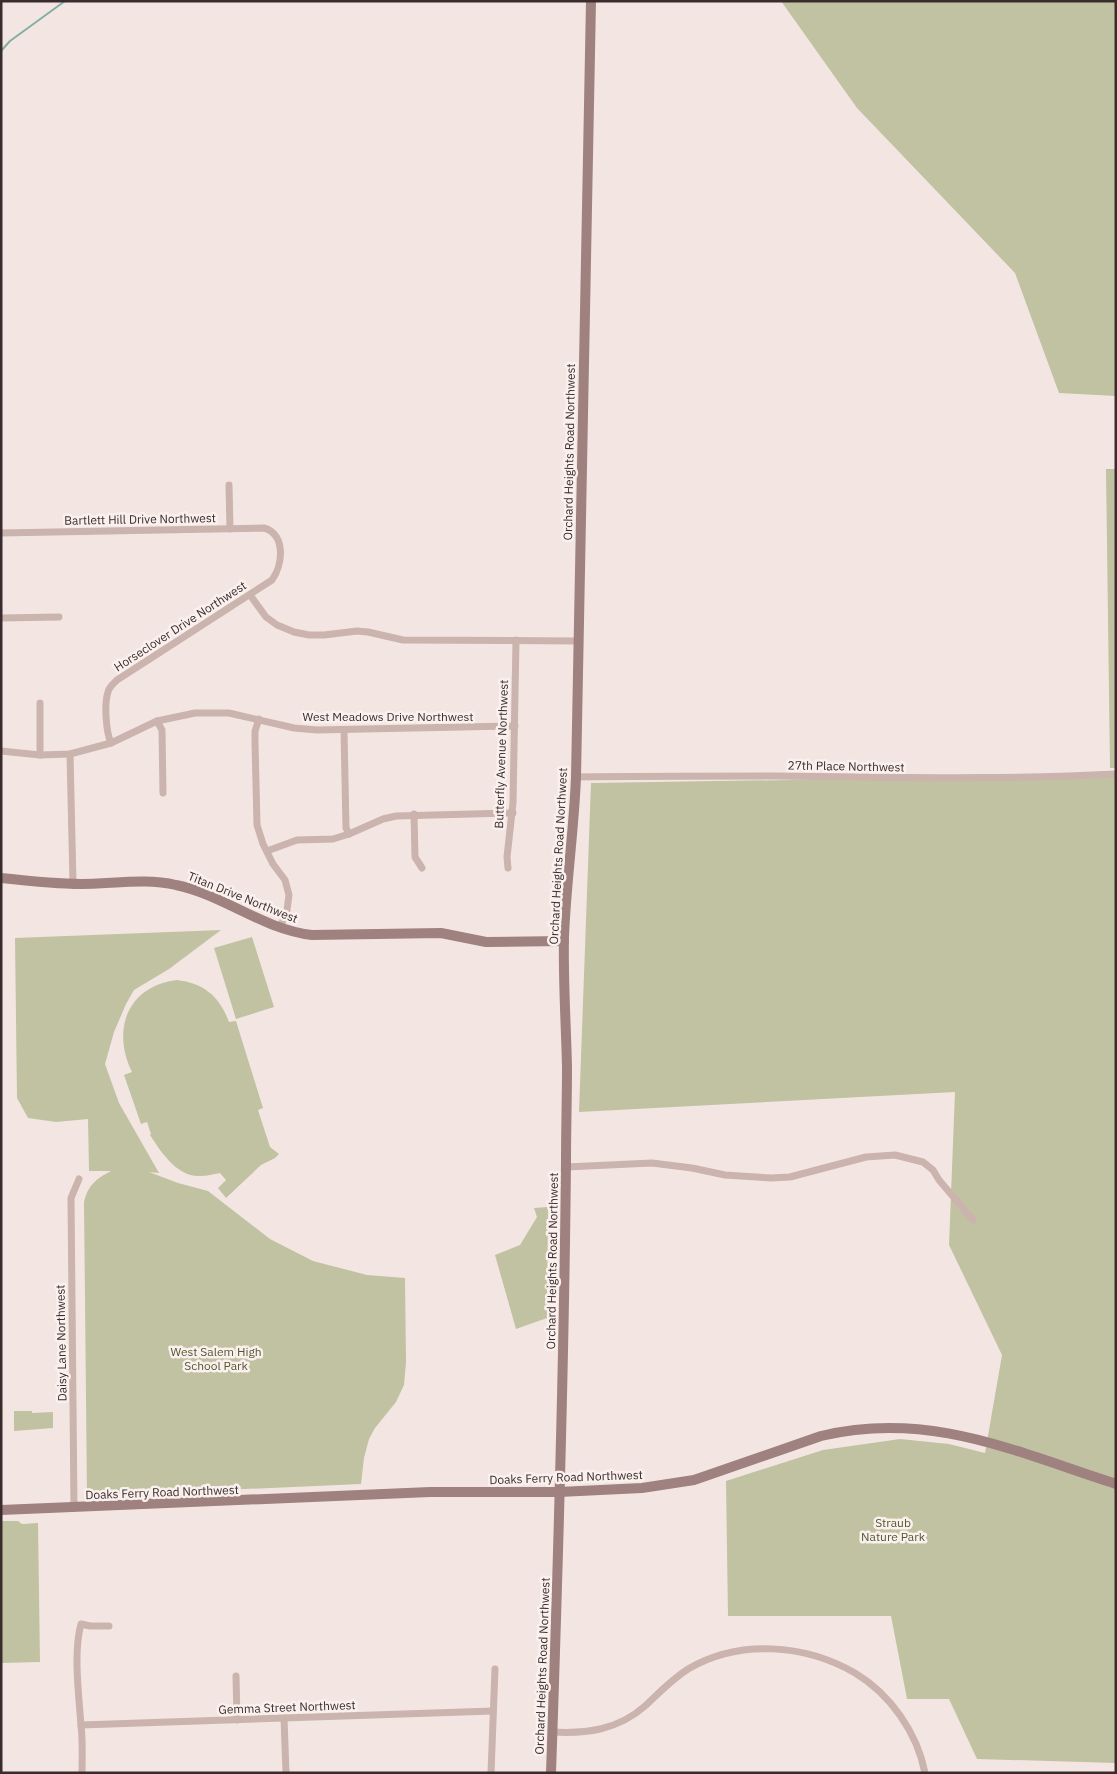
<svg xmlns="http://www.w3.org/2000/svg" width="1117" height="1774" viewBox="0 0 1117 1774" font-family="'IBM Plex Sans',sans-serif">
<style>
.green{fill:#c0c2a2}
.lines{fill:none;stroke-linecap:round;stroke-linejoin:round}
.stream{stroke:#82afa4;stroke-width:2}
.street{stroke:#cbb3ae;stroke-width:7}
.secondary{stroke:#9f827f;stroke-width:10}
.labels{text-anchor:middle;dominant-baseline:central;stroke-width:5;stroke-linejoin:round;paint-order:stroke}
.street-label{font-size:12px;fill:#3a2c2c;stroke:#faf1ee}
.park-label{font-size:12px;fill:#545730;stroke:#faf1ee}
</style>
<rect width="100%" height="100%" fill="#f3e6e2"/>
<g class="green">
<path d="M781,1h335v395l-57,-3 -44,-120 -158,-165z"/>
<path d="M1106,469h10v299h-6z"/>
<path d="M1116,775v988l-139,-4 -28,-60h-42l-16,-83h-163l-2,-135 97,-31 77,-11 49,5 36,9 17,-98 -53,-110 6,-153 -376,20 12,-329z"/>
<path d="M221,930l-52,39 -35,21 -8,14 -12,28 -9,32 14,39 40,70 -10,-1 29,11 30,8 62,48 43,22 54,14 38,3 1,84 -2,23 -8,17 -21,26 -6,11 -5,19 -3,26 -274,12 -3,-294c4,-17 12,-23 27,-31h-22l-1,-52 -32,3 -28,-4 -11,-20 -2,-160z"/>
<path d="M252,937l22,70 -38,12 -22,-71z"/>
<path d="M177,980c27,3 43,17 52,42l7,-1 27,87 -5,2 12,37 9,7 -4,4 -14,7 -35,33 -8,-10 8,-8 -6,-7c-7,1 -13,3 -20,3 -23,1 -39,-24 -50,-41l1,-1 -4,-12 -6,2 -17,-49 8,-3c-21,-43 -4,-86 45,-92z"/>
<path d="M548,1207l-1,111 -31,11 -21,-74 25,-10 17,-28 -3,-9z"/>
<path d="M14,1411h18v2l21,-1v16l-39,3z"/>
<path d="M1,1521h17l4,3 16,-1 2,139 -39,1z"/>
</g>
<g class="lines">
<path class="stream" d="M1,51l9,-10 55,-40"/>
<g class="street">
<path d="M229,485l1,44"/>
<path d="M1,533l263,-5c22,6 19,37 8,52l-155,100c-4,4 -8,7 -9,12 -4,12 -2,40 3,51"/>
<path d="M250,595l16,22 11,8 17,7 15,3h15l33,-4 11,1 35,8 175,1"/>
<path d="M1,618l58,-1"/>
<path d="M259,719l-4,12v11l2,83 6,19 10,20 12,16 4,15 -2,15 -7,18"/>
<path d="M157,721l5,9 1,63"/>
<path d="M344,730l2,98 3,6"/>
<path d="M1,751l39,4 30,-1 41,-11 46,-22 38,-8h34l65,15 23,2 198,-4"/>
<path d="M70,754l3,129"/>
<path d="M40,755v-52"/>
<path d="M576,777c66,-1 133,-1 200,-1 113,1 226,4 340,-2"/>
<path d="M414,814l1,43 7,11"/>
<path d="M267,851l30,-11 36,-1 16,-5 34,-15 13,-3 117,-3"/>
<path d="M508,868l-1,-11 6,-54 3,-163"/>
<path d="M566,1167l86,-4 40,5 33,7 46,3 19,-1 76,-20 29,-2 28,7 10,8 6,10 34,40"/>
<path d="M74,1508l-3,-310 8,-19"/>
<path d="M236,1676l1,44"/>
<path d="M284,1718l2,55"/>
<path d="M81,1725l412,-14"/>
<path d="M552,1732c34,2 66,-2 93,-26 14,-13 26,-26 43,-37 51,-30 117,-25 167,4 35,21 62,59 70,100"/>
<path d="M82,1773c0,-16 1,-32 -1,-47 -2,-31 -8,-73 0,-102l9,2h19"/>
<path d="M491,1773l4,-104"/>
</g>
<g class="secondary">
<path d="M1,878c27,3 53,6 80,6 31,0 65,-6 95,1 48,10 86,44 136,50l129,-2 45,9 78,-1"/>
<path d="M1,1510l429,-18h129l83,-4 52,-8 127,-44c108,-26 195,16 295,48"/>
<path d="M551,1773c7,-204 13,-407 15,-611 0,-32 1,-64 1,-95 -1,-44 -4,-87 -3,-130 2,-54 10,-107 12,-160l15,-776"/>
</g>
</g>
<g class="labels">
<g class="street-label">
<text transform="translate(569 452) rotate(-89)">Orchard Heights Road Northwest</text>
<text transform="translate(140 519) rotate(-1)">Bartlett Hill Drive Northwest</text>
<text transform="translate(180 626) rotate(-33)">Horseclover Drive Northwest</text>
<text x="388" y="716">West Meadows Drive Northwest</text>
<text transform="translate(501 754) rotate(-88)">Butterfly Avenue Northwest</text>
<text transform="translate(846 766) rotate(1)">27th Place Northwest</text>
<text transform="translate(558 856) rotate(-87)">Orchard Heights Road Northwest</text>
<text transform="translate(243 897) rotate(22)">Titan Drive Northwest</text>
<text transform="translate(552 1261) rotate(-89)">Orchard Heights Road Northwest</text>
<text transform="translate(61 1343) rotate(-91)">Daisy Lane Northwest</text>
<text transform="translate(566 1477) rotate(-2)">Doaks Ferry Road Northwest</text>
<text transform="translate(162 1492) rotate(-2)">Doaks Ferry Road Northwest</text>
<text transform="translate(542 1666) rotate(-88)">Orchard Heights Road Northwest</text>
<text transform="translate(287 1707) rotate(-2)">Gemma Street Northwest</text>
</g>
<g class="park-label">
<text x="216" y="1351">West Salem High<tspan x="216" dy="14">School Park</tspan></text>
<text x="893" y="1522">Straub<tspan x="893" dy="14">Nature Park</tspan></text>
</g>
</g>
<rect width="1117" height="1774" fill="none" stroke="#3a2c2c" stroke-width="5"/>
</svg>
